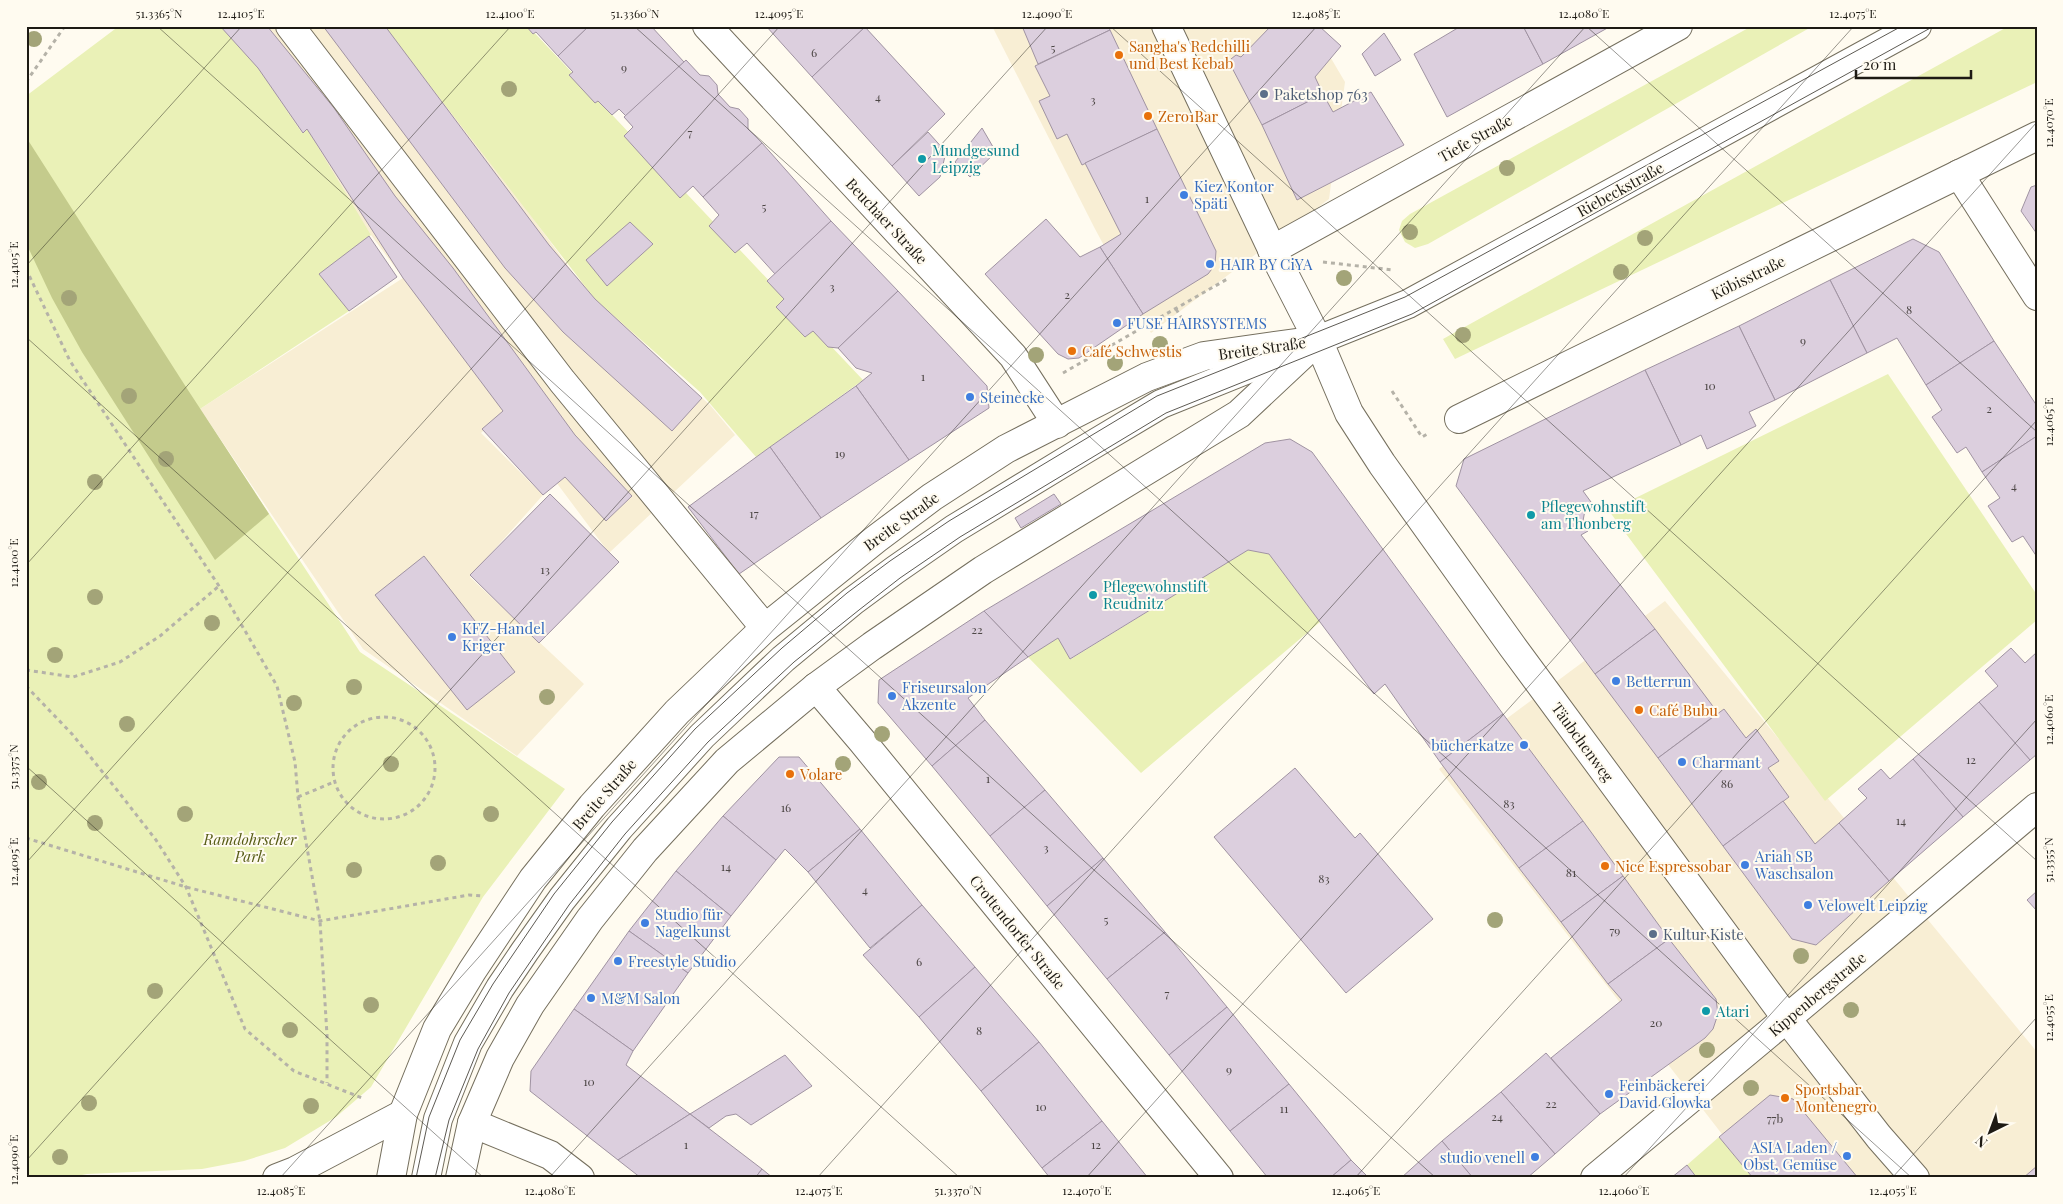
<svg xmlns="http://www.w3.org/2000/svg" width="2063" height="1204" viewBox="0 0 2063 1204" font-family="'Playfair Display',serif">
<style>
.built{fill:#f8eed4}
.green{fill:#eaf1b7}
.forest{fill:#c4cb8c}
.building{fill:#dccfde;stroke:#a093a2}
.lines{fill:none;stroke-linecap:round;stroke-linejoin:round}
.minor-casing{stroke:#756f5e;stroke-width:30}
.major-casing{stroke:#756f5e;stroke-width:30}
.path{stroke:#b5b2a8;stroke-width:3;stroke-dasharray:4 4;stroke-linecap:butt}
.minor{stroke:#fff;stroke-width:28}
.major{stroke:#fff;stroke-width:28}
.tram{stroke:#5d5a53;stroke-width:1}
.tree{fill:#a3a478}
.ticks{fill:none;stroke:#1d1a14;stroke-width:1;stroke-opacity:0.45}
.food-dot{fill:#e8710a;stroke:#fffbf0;stroke-width:2}
.service-dot{fill:#5c6f8a;stroke:#fffbf0;stroke-width:2}
.culture-dot{fill:#0f9aa8;stroke:#fffbf0;stroke-width:2}
.shop-dot{fill:#3f7fe0;stroke:#fffbf0;stroke-width:2}
.labels{text-anchor:middle;dominant-baseline:central;stroke-width:4;stroke-linejoin:round;paint-order:stroke}
.number-label{font-size:12px;fill:#4d4746}
.food-label{font-size:15px;fill:#c56008;stroke:#fffbf0;text-anchor:start}
.service-label{font-size:15px;fill:#4e5e75;stroke:#fffbf0;text-anchor:start}
.street-label{font-size:15px;fill:#1d1a14;stroke:#fffbf0}
.culture-label{font-size:15px;fill:#0d838f;stroke:#fffbf0;text-anchor:start}
.shop-label{font-size:15px;fill:#366cbe;stroke:#fffbf0;text-anchor:start}
.park-label{font-size:15px;font-style:italic;fill:#575c15;stroke:#fffbf0}
.neatline{fill:none;stroke:#1d1a14;stroke-width:2}
.ticks-label{font-size:12px;text-anchor:middle;fill:#1d1a14}
</style>
<rect width="100%" height="100%" fill="#fffbf0"/>
<g class="built">
<path d="M219,26h172l183,248 97,96 39,35 25,30 -126,118 -106,-142 -22,22 62,62 -73,82 114,107 -67,72 -154,-107 -163,-240 203,-131 -32,-43 -93,-137z"/>
<path d="M992,26h320l33,56 -16,117 -178,134 -57,-106z"/>
<path d="M1665,601l372,451v126h-281l-317,-409z"/>
</g>
<g class="green">
<path d="M119,26h101l38,42 44,65 5,-4 64,106 -52,39 30,37 -149,98 160,243 205,137 -82,108 -112,190 -35,30 -51,31 -41,13 -42,8 -115,5 -20,4h-41v-1082z"/>
<path d="M384,26h144l335,354 -107,77 -56,-65 -105,-93z"/>
<path d="M1752,26h61l-385,218 -13,4 -10,-6 -6,-12 3,-9 8,-7z"/>
<path d="M2009,26h28v56l-582,277 -12,-20z"/>
<path d="M1888,374l149,221v25l-212,181 -216,-290z"/>
<path d="M1248,550l21,4 51,68 -179,151 -113,-116 30,-19 13,21z"/>
<path d="M1719,1137l34,41h-56l-10,-13z"/>
</g>
<path class="forest" d="M26,137l160,250 83,127 -54,46 -133,-208 -30,-54 -26,-55z"/>
<g class="building">
<path d="M220,26h47l67,82 61,88 58,72 122,167 57,61 -26,25 -41,-44 -22,18 -61,-66 21,-18 -100,-133 -96,-149 -4,4 -45,-65z"/>
<path d="M323,26h62l164,219 46,54 107,99 -30,33 -109,-99 -58,-64z"/>
<path d="M526,26h63l-31,30 -22,-24 -3,2z"/>
<path d="M589,26h62l33,36 -58,54 -7,-7 -7,6 -14,-14 -3,2 -26,-28 4,-3 -15,-16z"/>
<path d="M766,26h99v1l-53,50z"/>
<path d="M1022,26h86l2,4 -72,34z"/>
<path d="M1271,26h48l22,20 -26,31 8,17 -61,31 -32,-61 1,-5 5,-4 5,2z"/>
<path d="M1461,26h62l20,38 -96,53 -33,-63z"/>
<path d="M1523,26h88l-68,38z"/>
<path d="M865,27l80,87 -53,52 -80,-89z"/>
<path d="M1110,30l47,99 -75,36 -15,-31 -10,5 -18,-38 11,-5 -15,-30z"/>
<path d="M1384,33l17,27 -26,16 -13,-22z"/>
<path d="M686,60l14,15 9,1 8,9 1,9 12,13 9,2 9,10v10l14,14 -59,54 -10,-11 -13,12 -56,-62 9,-9 -9,-10z"/>
<path d="M1371,92l33,53 -107,55 -35,-75 61,-31 10,18z"/>
<path d="M982,128l14,24 -26,25 -15,-15z"/>
<path d="M1157,129l59,122 -1,14 -7,9 -65,40 -43,-67 21,-13 -36,-71z"/>
<path d="M928,132l18,20 -6,25 -21,19 -27,-30z"/>
<path d="M762,143l69,78 -56,53 -28,-31 -12,10 -26,-27 10,-11 -16,-18z"/>
<path d="M2037,185v49l-16,-23 10,-24z"/>
<path d="M1046,219l34,38 20,-10 43,67 -64,44 -11,1 -10,-5 -73,-80z"/>
<path d="M831,221l67,70 -60,57 -10,-1 -15,-16 -8,6 -29,-30 8,-8 -17,-18z"/>
<path d="M630,222l23,22 -46,42 -21,-26z"/>
<path d="M369,236l28,41 -48,34 -30,-37z"/>
<path d="M1913,239l26,13 55,89 -68,44 -29,-47 -30,15 -37,-73z"/>
<path d="M1830,280l37,73 -92,47 -36,-74z"/>
<path d="M898,291l89,95 2,22 -80,52 -53,-74 16,-13 -16,-5 -18,-20z"/>
<path d="M1739,326l36,74 -26,12 7,14 -49,23 -6,-14 -20,10 -36,-75z"/>
<path d="M1994,341l43,65v30l-55,36 -16,-25 -9,6 -25,-36 10,-7 -16,-25z"/>
<path d="M1645,370l36,75 -98,46 8,11 -5,3 -4,21 6,5 -7,4 74,94 -60,45 -139,-188 8,-27z"/>
<path d="M856,386l53,74 -88,58 -51,-71z"/>
<path d="M2037,436v121l-14,-21 -11,6 -24,-36 12,-8 -18,-26z"/>
<path d="M1290,439l22,13 191,262 -63,48 -55,-78 -11,10 -105,-140 -21,-4 -178,109 -12,-21 -30,19 -44,-46 281,-168z"/>
<path d="M770,447l51,71 -82,56 -51,-67z"/>
<path d="M550,494l69,68 -80,81 -69,-68z"/>
<path d="M1054,494l7,10 -40,24 -6,-10z"/>
<path d="M424,556l91,116 -48,38 -92,-115z"/>
<path d="M984,611l44,46 -60,41 17,22 -53,46 -54,-63 1,-23z"/>
<path d="M1655,629l63,84 -60,45 -63,-84z"/>
<path d="M2011,648l14,15 12,-11v102l-7,6 -51,-58 19,-16 -13,-15z"/>
<path d="M1979,702l51,58 -67,57 -50,-58z"/>
<path d="M1724,709l22,29 10,-9 23,32 -11,7 21,29 -66,49 -65,-88z"/>
<path d="M1503,714l80,107 -64,47 -79,-106z"/>
<path d="M985,720l60,70 -55,46 -58,-70z"/>
<path d="M779,757h20l61,72 -52,43 -23,-23 -9,11 -53,-44z"/>
<path d="M1913,759l50,58 -74,64 -50,-58 28,-25 -9,-9 23,-20 9,10z"/>
<path d="M1295,768l60,70 5,-5 73,86 -87,74 -132,-156z"/>
<path d="M1045,790l58,68 -56,48 -57,-70z"/>
<path d="M1783,801l32,43 24,-21 50,58 -73,64 -24,-6 -69,-93z"/>
<path d="M723,816l53,44 -45,56 -55,-45z"/>
<path d="M1583,821l40,55 -62,46 -42,-54z"/>
<path d="M860,829l62,76 -52,43 -62,-76z"/>
<path d="M1103,858l62,74 -58,47 -60,-73z"/>
<path d="M676,871l55,45 -43,57 -59,-42z"/>
<path d="M1623,876l46,63 -61,45 -47,-62z"/>
<path d="M2037,891v20l-10,-11z"/>
<path d="M922,905l53,62 -56,50 -56,-62z"/>
<path d="M629,931l59,42 -55,78 -59,-42z"/>
<path d="M1165,932l62,75 -58,48 -62,-76z"/>
<path d="M1669,939l47,60 2,15 -5,15 -8,9 -105,76 -49,-56 71,-58 -14,-16z"/>
<path d="M975,967l64,75 -58,49 -62,-74z"/>
<path d="M1227,1007l62,77 -59,47 -61,-76z"/>
<path d="M574,1009l59,42 -7,14 64,49 -72,46 -88,-69 1,-20z"/>
<path d="M1039,1042l63,79 -60,47 -61,-77z"/>
<path d="M1546,1053l54,61 -45,40 -54,-62z"/>
<path d="M785,1055l27,31 -61,39 -15,-11 -10,2 -17,12 -19,-14z"/>
<path d="M1289,1084l62,76 -21,18h-62l-38,-47z"/>
<path d="M1501,1092l54,62 -28,24h-54l-31,-37z"/>
<path d="M1770,1095l23,4 65,79h-105l-34,-41z"/>
<path d="M690,1114l72,55 -7,9h-114l-23,-18z"/>
<path d="M1102,1121l46,57h-98l-8,-10z"/>
<path d="M1442,1141l31,37h-72z"/>
<path d="M1351,1160l18,18h-39z"/>
<path d="M1687,1165l10,13h-26z"/>
<path d="M2037,1166v12h-14z"/>
<path d="M762,1169l11,9h-18z"/>
</g>
<g class="lines">
<defs>
<g id="minor">
<path d="M290,26l272,355 203,247"/>
<path d="M707,26l306,330 44,68"/>
<path d="M1166,26l114,240 38,74 31,73 33,51 130,182 275,373 92,118 36,41"/>
<path d="M1959,174l78,122"/>
<path d="M1272,250l406,-224"/>
<path d="M1459,419l578,-283"/>
<path d="M816,687l46,54 357,437"/>
<path d="M472,1123l78,32 30,23"/>
<path d="M277,1178l18,-7 108,-57"/>
<path d="M426,1178l12,-59 30,-76 32,-55 25,-37 37,-52 57,-71 83,-92 81,-77 70,-58 42,-31 59,-41 130,-79 77,-46 142,-57"/>
<path d="M1595,1178l215,-179 227,-192"/>
</g>
<g id="major">
<path d="M391,1178l12,-64 34,-85 35,-58 61,-92 59,-73 85,-94 88,-84 111,-89 56,-42 74,-48 141,-72 57,-21 114,-16 90,-36 509,-278"/>
<path d="M460,1178l12,-55 28,-65 30,-53 60,-86 55,-69 82,-89 89,-74 56,-41 111,-76 256,-156 79,-74"/>
</g>
</defs>
<use href="#minor" class="minor-casing"/>
<use href="#major" class="major-casing"/>
<g class="path">
<path d="M26,82l39,-56"/>
<path d="M1323,262l70,8"/>
<path d="M26,269l44,92 149,225 58,100 18,76 3,35 22,124 7,114v48"/>
<path d="M1176,309l11,18"/>
<path d="M1063,373l166,-95"/>
<path d="M1392,391l30,46 7,-4"/>
<path d="M26,670l47,7 47,-15 40,-26 59,-50"/>
<path d="M26,686l46,48 45,56 39,50 30,47 59,142 49,42 68,27"/>
<circle cx="384" cy="768" r="51"/>
<path d="M298,797l36,-15"/>
<path d="M26,838l160,49 134,34 149,-26 13,1"/>
</g>
<use href="#minor" class="minor"/>
<use href="#major" class="major"/>
<g class="tram">
<path d="M416,1178l13,-61 31,-77 33,-56 61,-90 58,-72 83,-93 87,-81 65,-55 43,-32 59,-40 208,-125 248,-99 497,-271"/>
<path d="M435,1178l14,-58 29,-71 31,-56 60,-88 56,-71 83,-92 86,-80 65,-52 41,-32 60,-41 206,-124 246,-99 522,-288"/>
</g>
</g>
<g class="tree">
<circle cx="34" cy="39" r="8"/>
<circle cx="509" cy="89" r="8"/>
<circle cx="1507" cy="168" r="8"/>
<circle cx="1410" cy="232" r="8"/>
<circle cx="1645" cy="238" r="8"/>
<circle cx="1621" cy="272" r="8"/>
<circle cx="1344" cy="278" r="8"/>
<circle cx="69" cy="298" r="8"/>
<circle cx="1463" cy="335" r="8"/>
<circle cx="1160" cy="344" r="8"/>
<circle cx="1036" cy="355" r="8"/>
<circle cx="1115" cy="363" r="8"/>
<circle cx="129" cy="396" r="8"/>
<circle cx="166" cy="459" r="8"/>
<circle cx="95" cy="482" r="8"/>
<circle cx="95" cy="597" r="8"/>
<circle cx="212" cy="623" r="8"/>
<circle cx="55" cy="655" r="8"/>
<circle cx="354" cy="687" r="8"/>
<circle cx="547" cy="697" r="8"/>
<circle cx="294" cy="703" r="8"/>
<circle cx="127" cy="724" r="8"/>
<circle cx="882" cy="734" r="8"/>
<circle cx="391" cy="764" r="8"/>
<circle cx="843" cy="764" r="8"/>
<circle cx="39" cy="782" r="8"/>
<circle cx="185" cy="814" r="8"/>
<circle cx="491" cy="814" r="8"/>
<circle cx="95" cy="823" r="8"/>
<circle cx="438" cy="863" r="8"/>
<circle cx="354" cy="870" r="8"/>
<circle cx="1495" cy="920" r="8"/>
<circle cx="1801" cy="956" r="8"/>
<circle cx="155" cy="991" r="8"/>
<circle cx="371" cy="1005" r="8"/>
<circle cx="1851" cy="1010" r="8"/>
<circle cx="290" cy="1030" r="8"/>
<circle cx="1707" cy="1050" r="8"/>
<circle cx="1751" cy="1088" r="8"/>
<circle cx="89" cy="1103" r="8"/>
<circle cx="311" cy="1106" r="8"/>
<circle cx="60" cy="1157" r="8"/>
</g>
<path class="ticks" d="M157,26l1279,1152M634,26l1278,1152M1110,26l927,835M1586,26l451,406M26,266l216,-240M26,337l934,841M26,565l485,-539M26,766l458,412M26,863l754,-837M26,1161l1022,-1135M280,1178l1037,-1152M549,1178l1037,-1152M817,1178l1037,-1152M1086,1178l951,-1056M1355,1178l682,-758M1623,1178l414,-459M1892,1178l145,-161"/>
<g class="food-dot">
<circle cx="1119" cy="55" r="5"/>
<circle cx="1148" cy="116" r="5"/>
<circle cx="1072" cy="351" r="5"/>
<circle cx="1639" cy="710" r="5"/>
<circle cx="790" cy="774" r="5"/>
<circle cx="1605" cy="866" r="5"/>
<circle cx="1785" cy="1098" r="5"/>
</g>
<g class="service-dot">
<circle cx="1264" cy="94" r="5"/>
<circle cx="1653" cy="934" r="5"/>
</g>
<g class="culture-dot">
<circle cx="922" cy="159" r="5"/>
<circle cx="1531" cy="515" r="5"/>
<circle cx="1093" cy="595" r="5"/>
<circle cx="1706" cy="1011" r="5"/>
</g>
<g class="shop-dot">
<circle cx="1184" cy="195" r="5"/>
<circle cx="1210" cy="264" r="5"/>
<circle cx="1117" cy="323" r="5"/>
<circle cx="970" cy="397" r="5"/>
<circle cx="452" cy="637" r="5"/>
<circle cx="1616" cy="681" r="5"/>
<circle cx="892" cy="696" r="5"/>
<circle cx="1524" cy="745" r="5"/>
<circle cx="1682" cy="762" r="5"/>
<circle cx="1745" cy="865" r="5"/>
<circle cx="1808" cy="905" r="5"/>
<circle cx="645" cy="923" r="5"/>
<circle cx="618" cy="961" r="5"/>
<circle cx="591" cy="998" r="5"/>
<circle cx="1609" cy="1094" r="5"/>
<circle cx="1847" cy="1156" r="5"/>
<circle cx="1535" cy="1157" r="5"/>
</g>
<g class="labels">
<g class="number-label">
<text x="1053" y="47">5</text>
<text x="814" y="52">6</text>
<text x="624" y="67">9</text>
<text x="878" y="96">4</text>
<text x="1093" y="99">3</text>
<text x="690" y="132">7</text>
<text x="1147" y="198">1</text>
<text x="764" y="206">5</text>
<text x="832" y="286">3</text>
<text x="1067" y="294">2</text>
<text x="1909" y="309">8</text>
<text x="1803" y="340">9</text>
<text x="923" y="376">1</text>
<text x="1710" y="385">10</text>
<text x="1989" y="408">2</text>
<text x="840" y="453">19</text>
<text x="2014" y="485">4</text>
<text x="754" y="513">17</text>
<text x="545" y="569">13</text>
<text x="977" y="629">22</text>
<text x="1971" y="759">12</text>
<text x="988" y="778">1</text>
<text x="1727" y="783">86</text>
<text x="1509" y="803">83</text>
<text x="786" y="807">16</text>
<text x="1901" y="820">14</text>
<text x="1046" y="847">3</text>
<text x="726" y="866">14</text>
<text x="1571" y="872">81</text>
<text x="1324" y="878">83</text>
<text x="865" y="889">4</text>
<text x="1106" y="919">5</text>
<text x="1615" y="930">79</text>
<text x="919" y="961">6</text>
<text x="1167" y="993">7</text>
<text x="1656" y="1022">20</text>
<text x="979" y="1030">8</text>
<text x="1229" y="1069">9</text>
<text x="589" y="1081">10</text>
<text x="1551" y="1103">22</text>
<text x="1041" y="1106">10</text>
<text x="1284" y="1108">11</text>
<text x="1497" y="1116">24</text>
<text x="1775" y="1118">77b</text>
<text x="686" y="1144">1</text>
<text x="1096" y="1144">12</text>
</g>
<g class="food-label">
<text x="1129" y="46">Sangha's Redchilli<tspan x="1129" dy="17">und Best Kebab</tspan></text>
<text x="1158" y="116">Zero1Bar</text>
<text x="1082" y="351">Café Schwestis</text>
<text x="1649" y="710">Café Bubu</text>
<text x="800" y="774">Volare</text>
<text x="1615" y="866">Nice Espressobar</text>
<text x="1795" y="1089">Sportsbar<tspan x="1795" dy="17">Montenegro</tspan></text>
</g>
<g class="service-label">
<text x="1274" y="94">Paketshop 763</text>
<text x="1663" y="934">Kultur Kiste</text>
</g>
<g class="street-label">
<text transform="translate(1475 138) rotate(-29)">Tiefe Straße</text>
<text transform="translate(1620 189) rotate(-29)">Riebeckstraße</text>
<text transform="translate(887 221) rotate(47)">Beuchaer Straße</text>
<text transform="translate(1748 277) rotate(-26)">Köbisstraße</text>
<text transform="translate(1262 348) rotate(-8)">Breite Straße</text>
<text transform="translate(901 521) rotate(-36)">Breite Straße</text>
<text transform="translate(1583 742) rotate(54)">Täubchenweg</text>
<text transform="translate(604 794) rotate(-49)">Breite Straße</text>
<text transform="translate(1018 932) rotate(51)">Crottendorfer Straße</text>
<text transform="translate(1817 994) rotate(-40)">Kippenbergstraße</text>
</g>
<g class="culture-label">
<text x="932" y="150">Mundgesund<tspan x="932" dy="17">Leipzig</tspan></text>
<text x="1541" y="506">Pflegewohnstift<tspan x="1541" dy="17">am Thonberg</tspan></text>
<text x="1103" y="586">Pflegewohnstift<tspan x="1103" dy="17">Reudnitz</tspan></text>
<text x="1716" y="1011">Atari</text>
</g>
<g class="shop-label">
<text x="1194" y="186">Kiez Kontor<tspan x="1194" dy="17">Späti</tspan></text>
<text x="1220" y="264">HAIR BY CiYA</text>
<text x="1127" y="323">FUSE HAIRSYSTEMS</text>
<text x="980" y="397">Steinecke</text>
<text x="462" y="628">KFZ-Handel<tspan x="462" dy="17">Kriger</tspan></text>
<text x="1626" y="681">Betterrun</text>
<text x="902" y="687">Friseursalon<tspan x="902" dy="17">Akzente</tspan></text>
<text x="1514" y="745" text-anchor="end">bücherkatze</text>
<text x="1692" y="762">Charmant</text>
<text x="1755" y="856">Ariah SB<tspan x="1755" dy="17">Waschsalon</tspan></text>
<text x="1818" y="905">Velowelt Leipzig</text>
<text x="655" y="914">Studio für<tspan x="655" dy="17">Nagelkunst</tspan></text>
<text x="628" y="961">Freestyle Studio</text>
<text x="601" y="998">M&amp;M Salon</text>
<text x="1619" y="1085">Feinbäckerei<tspan x="1619" dy="17">David Glowka</tspan></text>
<text x="1837" y="1147" text-anchor="end">ASIA Laden /<tspan x="1837" dy="17">Obst, Gemüse</tspan></text>
<text x="1525" y="1157" text-anchor="end">studio venell</text>
</g>
<g class="park-label">
<text x="250" y="839">Ramdohrscher<tspan x="250" dy="17">Park</tspan></text>
</g>
</g>
<rect width="2063" height="1204" fill="none" stroke="#fffbf0" stroke-width="55"/>
<g transform="translate(1990 1132) rotate(222)" stroke="#fffbf0" stroke-width="4" paint-order="stroke">
<path d="M0-4L9 19L0 12L-9 19Z" fill="#1d1a14"/>
<text y="-8" font-size="14" font-weight="bold" text-anchor="middle" fill="#1d1a14">N</text>
</g>
<path d="M1856 70v8h115v-8" fill="none" stroke="#1d1a14" stroke-width="2.5"/>
<text x="1863" y="70" font-size="15" fill="#1d1a14" stroke="#fffbf0" stroke-width="4" paint-order="stroke">20 m</text>
<rect x="28" y="28" width="2008" height="1148" class="neatline"/>
<g class="ticks-label">
<text x="159" y="18">51.3365°N</text>
<text x="241" y="18">12.4105°E</text>
<text x="510" y="18">12.4100°E</text>
<text x="635" y="18">51.3360°N</text>
<text x="779" y="18">12.4095°E</text>
<text x="1047" y="18">12.4090°E</text>
<text x="1316" y="18">12.4085°E</text>
<text x="1584" y="18">12.4080°E</text>
<text x="1853" y="18">12.4075°E</text>
<text transform="translate(2049 123) rotate(-90)" y="4">12.4070°E</text>
<text transform="translate(14 265) rotate(-90)" y="4">12.4105°E</text>
<text transform="translate(2049 422) rotate(-90)" y="4">12.4065°E</text>
<text transform="translate(14 563) rotate(-90)" y="4">12.4100°E</text>
<text transform="translate(2049 720) rotate(-90)" y="4">12.4060°E</text>
<text transform="translate(14 767) rotate(-90)" y="4">51.3375°N</text>
<text transform="translate(2049 860) rotate(-90)" y="4">51.3355°N</text>
<text transform="translate(14 862) rotate(-90)" y="4">12.4095°E</text>
<text transform="translate(2049 1018) rotate(-90)" y="4">12.4055°E</text>
<text transform="translate(14 1160) rotate(-90)" y="4">12.4090°E</text>
<text x="281" y="1195">12.4085°E</text>
<text x="550" y="1195">12.4080°E</text>
<text x="819" y="1195">12.4075°E</text>
<text x="958" y="1195">51.3370°N</text>
<text x="1087" y="1195">12.4070°E</text>
<text x="1356" y="1195">12.4065°E</text>
<text x="1624" y="1195">12.4060°E</text>
<text x="1893" y="1195">12.4055°E</text>
</g>
</svg>
